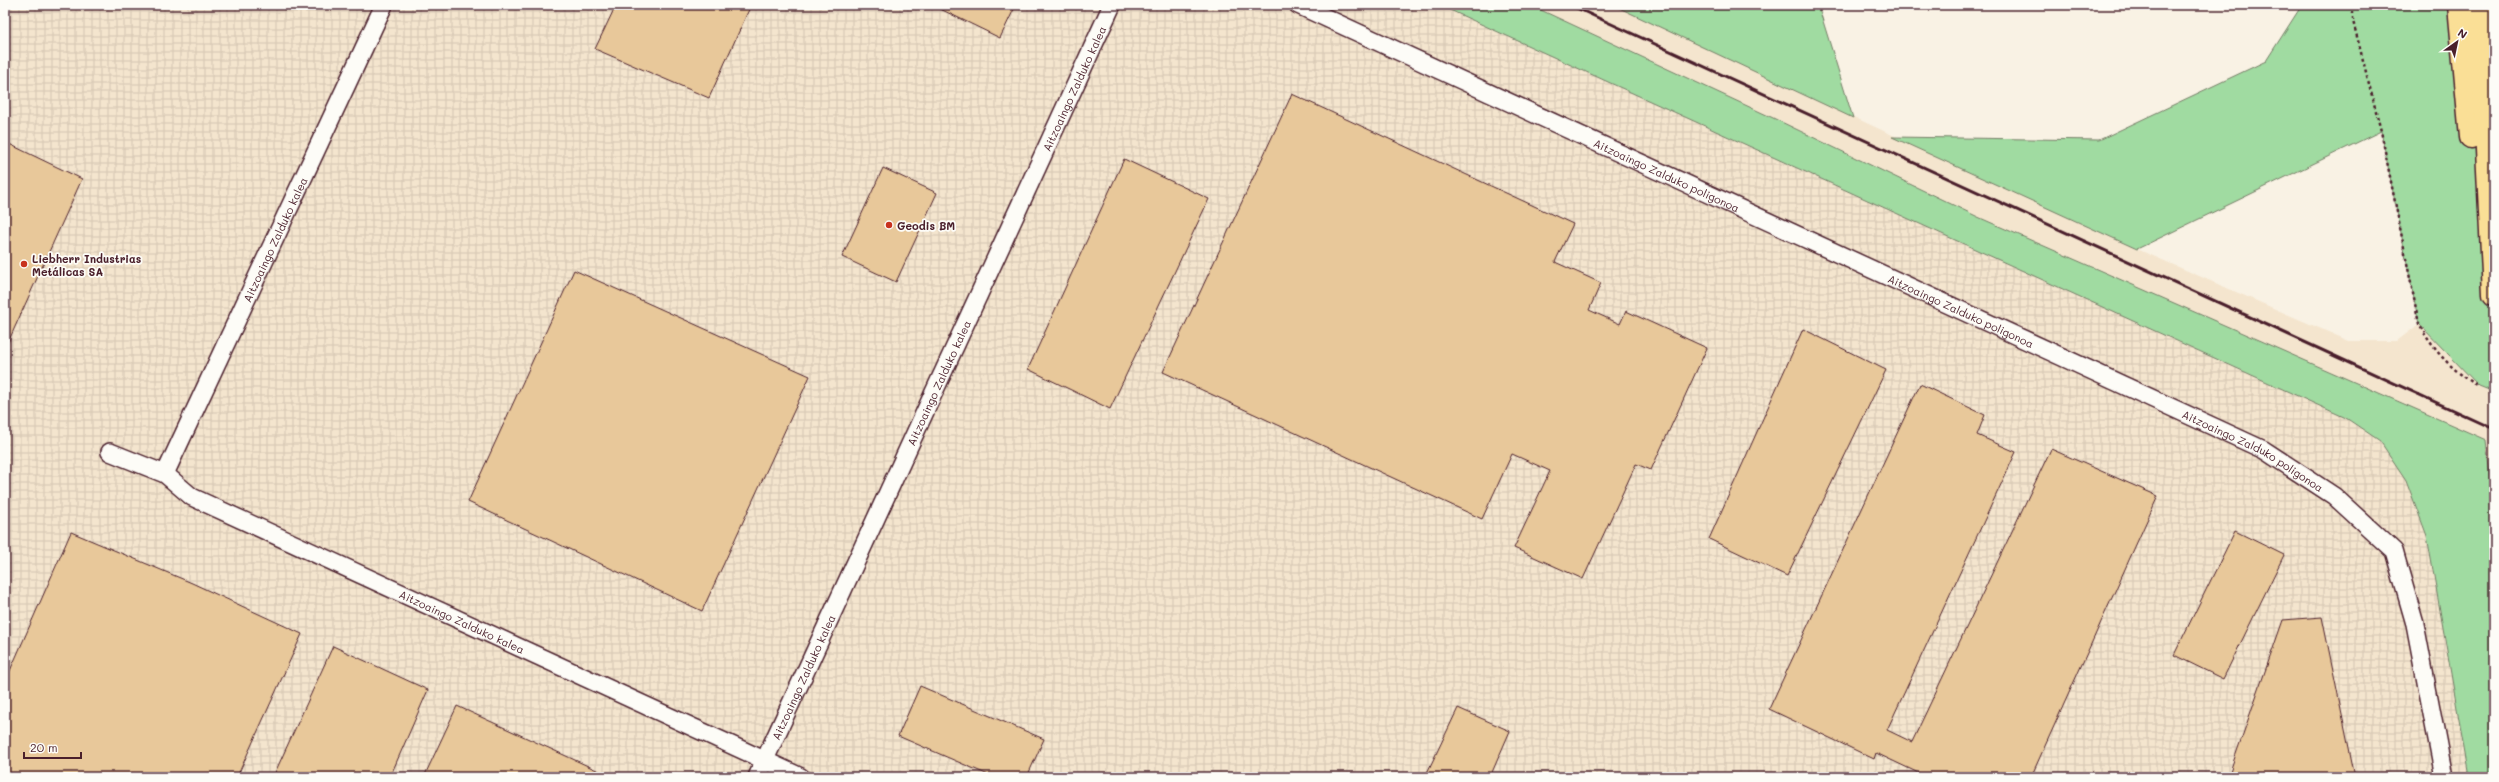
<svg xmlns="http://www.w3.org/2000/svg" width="2499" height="782" viewBox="0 0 2499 782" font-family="Mali,sans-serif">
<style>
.built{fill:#f4e5ce}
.industrial{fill:url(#industrial-grid)}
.green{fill:#a0dba1;stroke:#757d66}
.building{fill:#e8c89a;stroke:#4a1f2b}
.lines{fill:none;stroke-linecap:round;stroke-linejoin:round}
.minor-casing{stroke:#4a1f2b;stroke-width:20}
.motorway-casing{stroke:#4a1f2b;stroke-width:25}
.path{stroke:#4a1f2b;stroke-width:2.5;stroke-dasharray:3 3;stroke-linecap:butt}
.minor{stroke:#fdfcf7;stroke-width:17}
.motorway{stroke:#fadf96;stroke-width:22}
.rail{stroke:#4a1f2b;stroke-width:3}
.poi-dot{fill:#c8321e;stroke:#fdfcf7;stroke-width:1.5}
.labels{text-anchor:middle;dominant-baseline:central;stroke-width:3.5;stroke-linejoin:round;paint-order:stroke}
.street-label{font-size:11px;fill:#4a1f2b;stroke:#fdfcf7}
.poi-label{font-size:11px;font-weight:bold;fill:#4a1f2b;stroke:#fdfcf7;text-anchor:start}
</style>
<defs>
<pattern id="industrial-grid" width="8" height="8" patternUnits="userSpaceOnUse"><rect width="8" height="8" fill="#f4e5ce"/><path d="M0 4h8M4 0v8" fill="none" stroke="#d3c4b1"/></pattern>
</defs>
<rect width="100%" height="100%" fill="#f9f2e4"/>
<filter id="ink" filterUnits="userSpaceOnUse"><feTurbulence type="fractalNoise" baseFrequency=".025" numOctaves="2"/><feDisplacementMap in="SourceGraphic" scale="8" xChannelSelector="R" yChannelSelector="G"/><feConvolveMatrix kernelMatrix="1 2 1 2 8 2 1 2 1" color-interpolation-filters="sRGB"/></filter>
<g filter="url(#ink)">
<path class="built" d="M1530,5h83l524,244 212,92h48l22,-17 60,62 15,6v81l-4,-2 -4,-31 -508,-223 -207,-100z"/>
<path class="industrial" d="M5,5h1434l907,413 34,23 26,39 21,56 42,241h-2464z"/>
<g class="green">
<path d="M1439,5h91l241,112 207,100 508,223 8,71v266h-25l-42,-241 -21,-56 -26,-39 -34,-23z"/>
<path d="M1613,5h205l35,113z"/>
<path d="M2302,5h192v387l-15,-6 -60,-62 -38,-193 -244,118 -245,-112 207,3 167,-79z"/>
</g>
<g class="building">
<path d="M616,5h135l-42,93 -114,-49z"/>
<path d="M932,5h84l-16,33z"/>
<path d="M1292,94l281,130 -18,38 46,21 -12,27 31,14 6,-13 81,37 -56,122 -15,-6 -53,115 -69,-31 36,-77 -38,-17 -30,65 -319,-147z"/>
<path d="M5,142l77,37 -77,170z"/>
<path d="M1124,159l85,40 -99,210 -82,-40z"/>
<path d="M883,168l54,25 -41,89 -54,-25z"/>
<path d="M574,270l236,106 -108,235 -234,-109z"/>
<path d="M1803,329l83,41 -99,206 -78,-37z"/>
<path d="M1920,384l65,31 -8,20 39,17 -129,278 25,12 139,-293 107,47 -127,281h-104l-51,-24 -2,6 -105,-50z"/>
<path d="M2235,531l49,24 -61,124 -49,-24z"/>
<path d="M71,532l121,51 110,51 -65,143h-232v-95z"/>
<path d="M2322,617l33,160h-127l55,-157z"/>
<path d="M333,646l95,44 -38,87h-117z"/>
<path d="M920,686l124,53 -17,38h-34l-95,-41z"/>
<path d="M457,706l155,71h-188z"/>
<path d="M1458,708l52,23 -20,46h-65z"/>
</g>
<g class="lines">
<defs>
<g id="minor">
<path id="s1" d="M1298,5l966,445 70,46 60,55 21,73 29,153"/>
<path id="s2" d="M110,452l55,22 27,23 609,280"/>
<path id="s3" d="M165,474l219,-469"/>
<path id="s4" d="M757,777l355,-772"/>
</g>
<g id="motorway">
<path d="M2459,5l12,132"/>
<path d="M2480,5l14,289"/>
</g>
</defs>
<use href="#minor" class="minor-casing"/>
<use href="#motorway" class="motorway-casing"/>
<path class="path" d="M2353,5v16l28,110 38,193c13,25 34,48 60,62"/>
<use href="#minor" class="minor"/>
<use href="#motorway" class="motorway"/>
<path class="rail" d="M1570,5l924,424"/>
</g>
</g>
<g class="poi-dot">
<circle cx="889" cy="225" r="4"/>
<circle cx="24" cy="264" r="4"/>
</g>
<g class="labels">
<g class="street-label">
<text stroke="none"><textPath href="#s4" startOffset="758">Aitzoaingo Zalduko kalea</textPath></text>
<text stroke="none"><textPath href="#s1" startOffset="406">Aitzoaingo Zalduko poligonoa</textPath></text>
<text stroke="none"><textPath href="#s3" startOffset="259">Aitzoaingo Zalduko kalea</textPath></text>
<text stroke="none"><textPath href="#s1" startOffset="730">Aitzoaingo Zalduko poligonoa</textPath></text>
<text stroke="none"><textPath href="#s4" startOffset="434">Aitzoaingo Zalduko kalea</textPath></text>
<text stroke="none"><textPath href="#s1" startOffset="1054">Aitzoaingo Zalduko poligonoa</textPath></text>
<text stroke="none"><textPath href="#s2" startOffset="392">Aitzoaingo Zalduko kalea</textPath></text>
<text stroke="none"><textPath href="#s4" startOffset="110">Aitzoaingo Zalduko kalea</textPath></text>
</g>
<g class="poi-label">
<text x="897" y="225">Geodis BM</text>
<text x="32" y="258">Liebherr Industrias<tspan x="32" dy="13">Metálicas SA</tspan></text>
</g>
</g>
<rect width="2499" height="782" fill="none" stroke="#fdfcf7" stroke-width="20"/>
<rect x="10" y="10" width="2479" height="762" fill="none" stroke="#4a1f2b" stroke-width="1.5" filter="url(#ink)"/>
<g transform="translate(2457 42) rotate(33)" stroke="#fdfcf7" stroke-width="3" paint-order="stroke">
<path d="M0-3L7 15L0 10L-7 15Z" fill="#4a1f2b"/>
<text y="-6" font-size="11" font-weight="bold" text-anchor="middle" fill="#4a1f2b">N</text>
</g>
<path d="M24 752v6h57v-6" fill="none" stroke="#4a1f2b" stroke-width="2"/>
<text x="30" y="752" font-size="12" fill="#4a1f2b" stroke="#fdfcf7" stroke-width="3" paint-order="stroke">20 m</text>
</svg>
